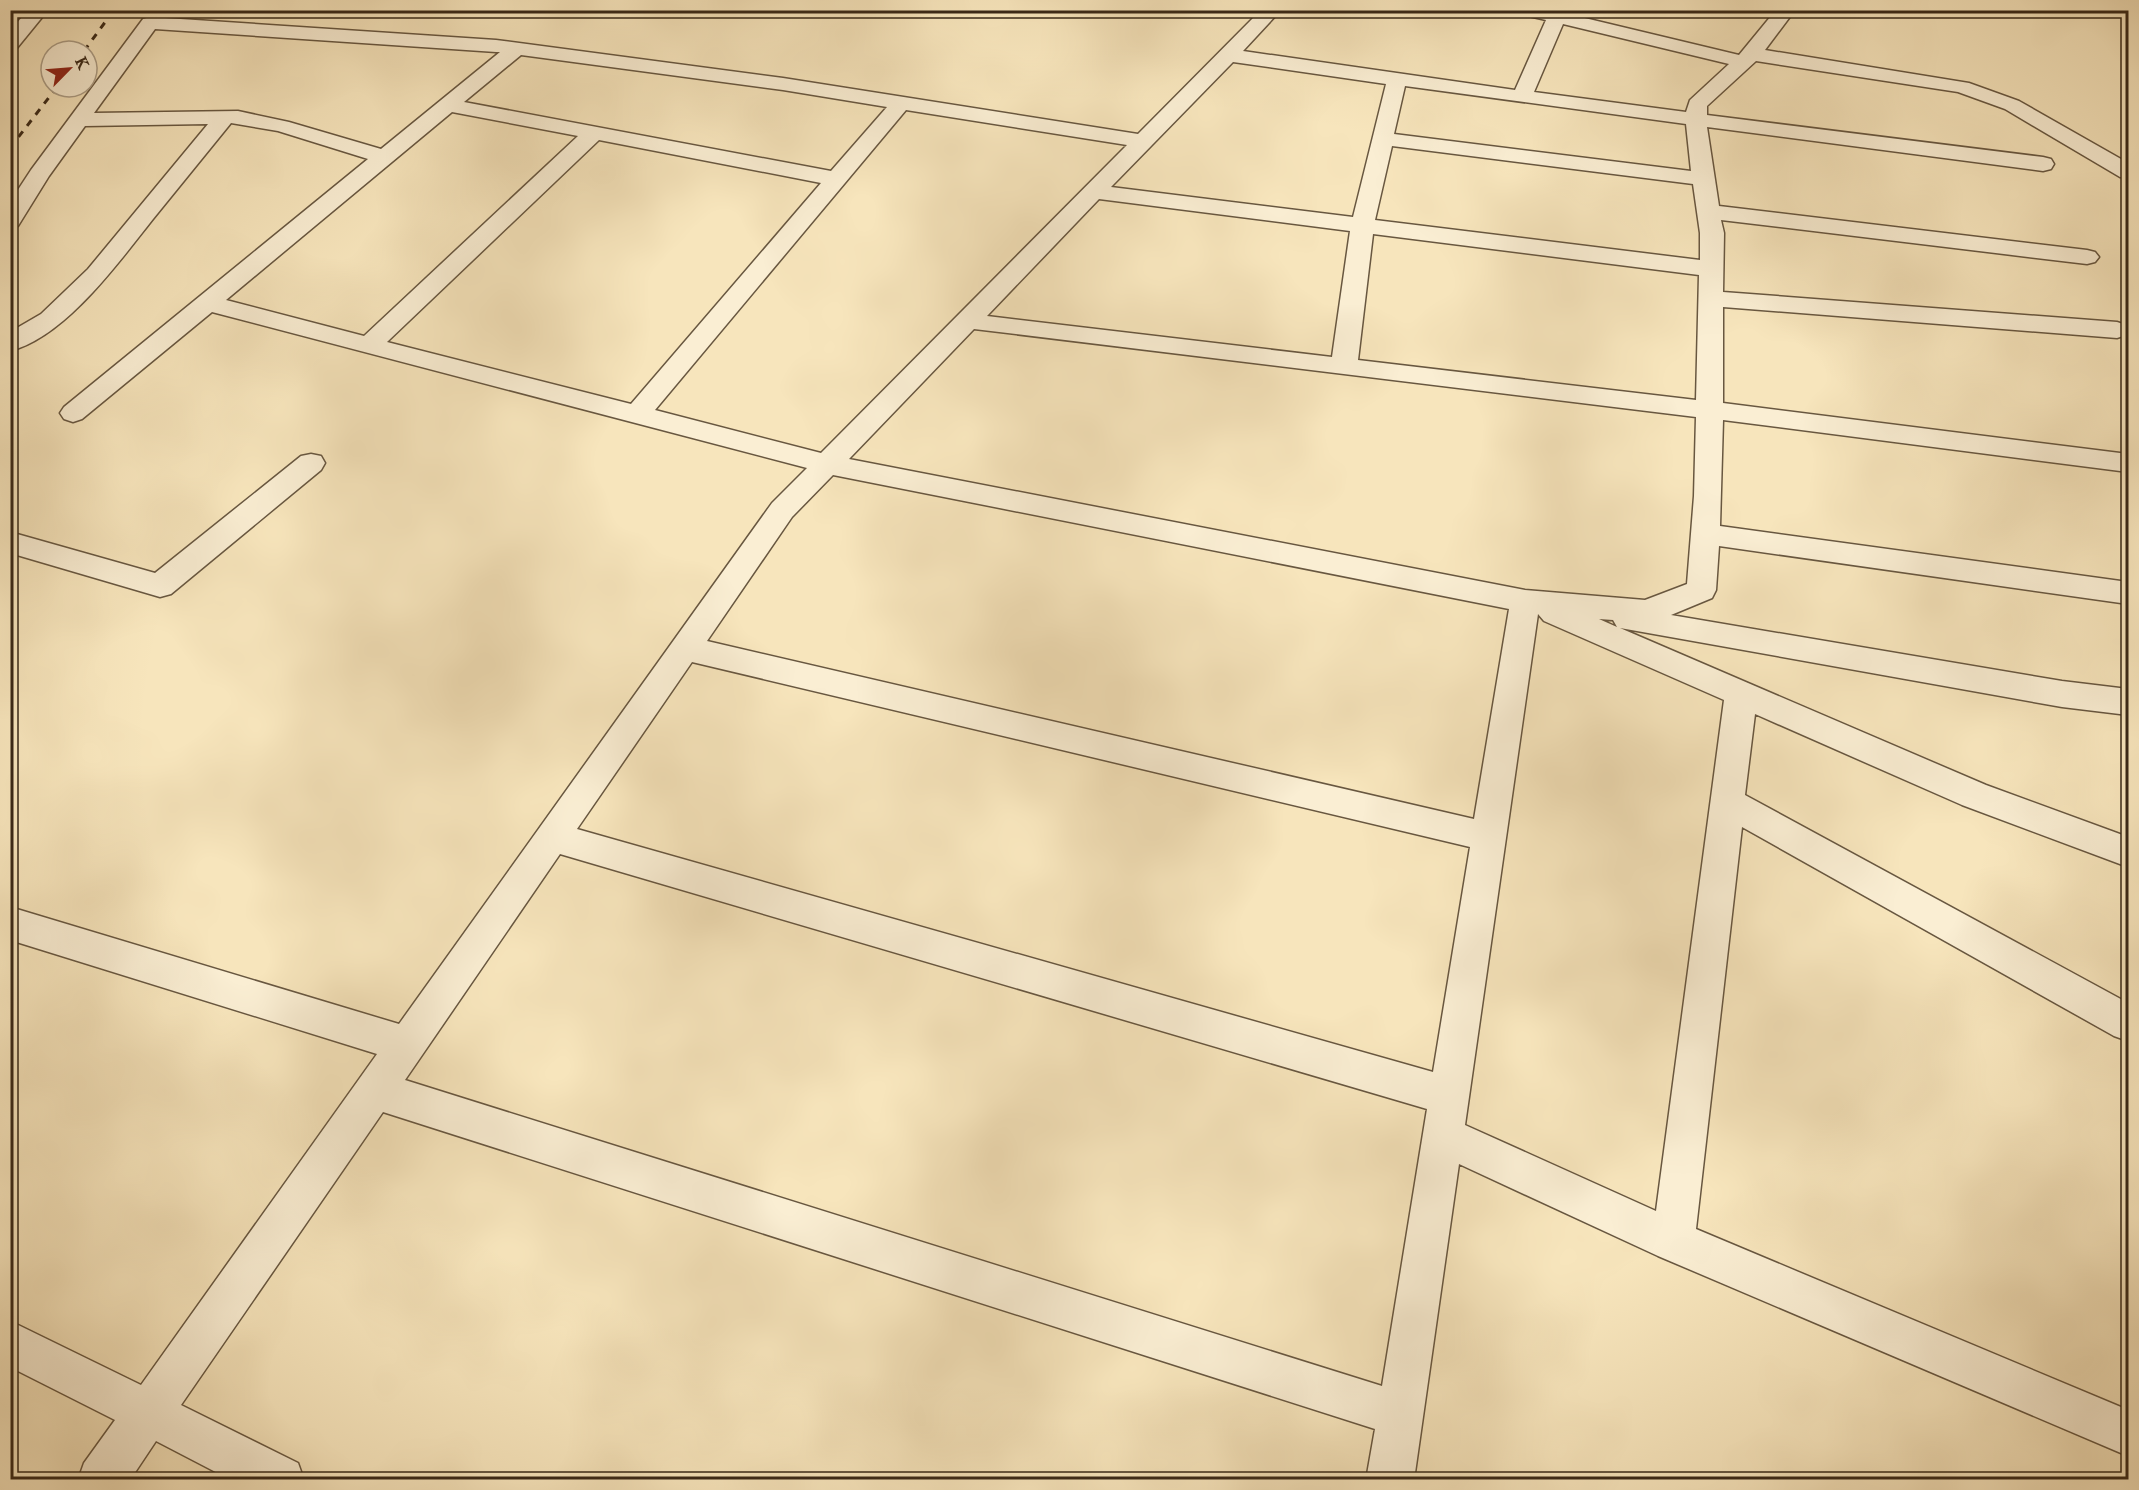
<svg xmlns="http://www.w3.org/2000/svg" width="2139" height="1490" viewBox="0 0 2139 1490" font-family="'IM FELL Great Primer',serif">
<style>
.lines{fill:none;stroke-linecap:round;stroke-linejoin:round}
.minor-casing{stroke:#685740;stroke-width:3}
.minor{fill:#faeed3;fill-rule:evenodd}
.rail{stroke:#392817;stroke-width:3;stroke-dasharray:7 7;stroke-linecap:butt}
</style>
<rect width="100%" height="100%" fill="#f7e5bc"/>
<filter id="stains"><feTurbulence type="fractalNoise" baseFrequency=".00333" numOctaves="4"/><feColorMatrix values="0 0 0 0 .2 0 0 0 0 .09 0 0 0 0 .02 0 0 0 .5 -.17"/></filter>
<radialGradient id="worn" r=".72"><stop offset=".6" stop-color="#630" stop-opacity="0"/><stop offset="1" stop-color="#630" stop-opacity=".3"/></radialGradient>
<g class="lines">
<defs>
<g id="minor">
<path d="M28,10h20l-31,38 -7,2v-19z"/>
<path d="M1261,10h20l-38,41 272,39 31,-70 -26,-6 -2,-4h51l-1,4 171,41 37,-45h19l-30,40 204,33 50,18 109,62v15l-8,-1 -115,-68 -47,-17 -202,-31 -49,45v9l336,42 8,2 3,5 -3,5 -8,2 -336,-44 12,79 368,44 8,2 4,5 -4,5 -8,2 -366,-44 3,13 -1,59 394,30 9,3 2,4 -2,6 -9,3 -394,-31v96l405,51v18l-405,-52 -3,106 408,56v22l-409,-58 -3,44 -4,8 -41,17 391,66 66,8v26l-66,-8 -442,-79 366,157 142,52v30l-166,-62 -207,-91 -10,81 383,208v38l-14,-5 -372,-209 -46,402 432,181v46l-470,-200 -199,-92 -45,316h-48l9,-51 -992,-317 -202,293 117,58 6,17h-73l-75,-39 -26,39h-52l6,-17 31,-43 -105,-53v-46l131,64 236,-331 -367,-114v-33l389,117 373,-521 35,-35 -595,-156 -130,107 -9,3 -9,-3 -4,-6 4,-6 304,-248 -90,-28 -47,-8c-26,32 -52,64 -78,96 -34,43 -88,118 -143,132v-19l31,-18 47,-45 120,-145 -123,2 -36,50 -31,50 -8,2v-26l21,-32 112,-151 7,-2 346,23 287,38 355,56zM1563,24l166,40 -39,36 -4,12 -152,-20zM155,29l341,23h4l-119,97 -92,-27 -51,-11 -144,2zM521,55l262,35 104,17 -56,64 -367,-69zM1233,62l153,22 -33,133 -242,-30zM1405,86l281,38 5,47 -297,-37zM906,110l221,35 -306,308 -166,-43zM452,112l126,24 -214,200 -138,-36zM599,140l222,43 -190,221 -244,-62zM1392,146l301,38 7,49v27l-325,-40zM1099,199l251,32 -18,126 -345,-41zM1373,234l326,41 -3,125 -338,-40zM974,329l722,88 -2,79 -7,88 -42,16 -120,-10 -676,-131zM833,475l676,134 -35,210 -767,-178 85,-124zM1538,614l6,7 180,79 -68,511 -191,-86zM1599,619l14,1 4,7zM692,662l778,185 -37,225 -856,-243zM560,854l867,255 -45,277 -977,-306z"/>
<path d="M311,454l10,2 4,7 -4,7 -150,124 -11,3 -150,-44v-21l145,41 146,-117z"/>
</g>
</defs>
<use href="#minor" class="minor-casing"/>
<use href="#minor" class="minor"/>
<g class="rail">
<path d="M84,51l30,-41"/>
<path d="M10,148l47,-61"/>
</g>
</g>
<rect width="2139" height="1490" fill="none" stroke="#f7e5bc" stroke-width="36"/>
<rect x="12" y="12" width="2115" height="1466" fill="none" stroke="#392817" stroke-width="3"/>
<rect x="18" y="18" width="2103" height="1454" fill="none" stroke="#392817" stroke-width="1.5"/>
<g transform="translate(69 69) rotate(65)"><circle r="28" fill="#faeed3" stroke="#ad9f88" stroke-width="1.5"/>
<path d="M0-4.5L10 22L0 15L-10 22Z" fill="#8f2418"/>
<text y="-9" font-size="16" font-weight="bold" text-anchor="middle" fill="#392817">K</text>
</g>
<rect width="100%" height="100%" filter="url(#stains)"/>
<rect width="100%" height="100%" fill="url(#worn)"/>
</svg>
